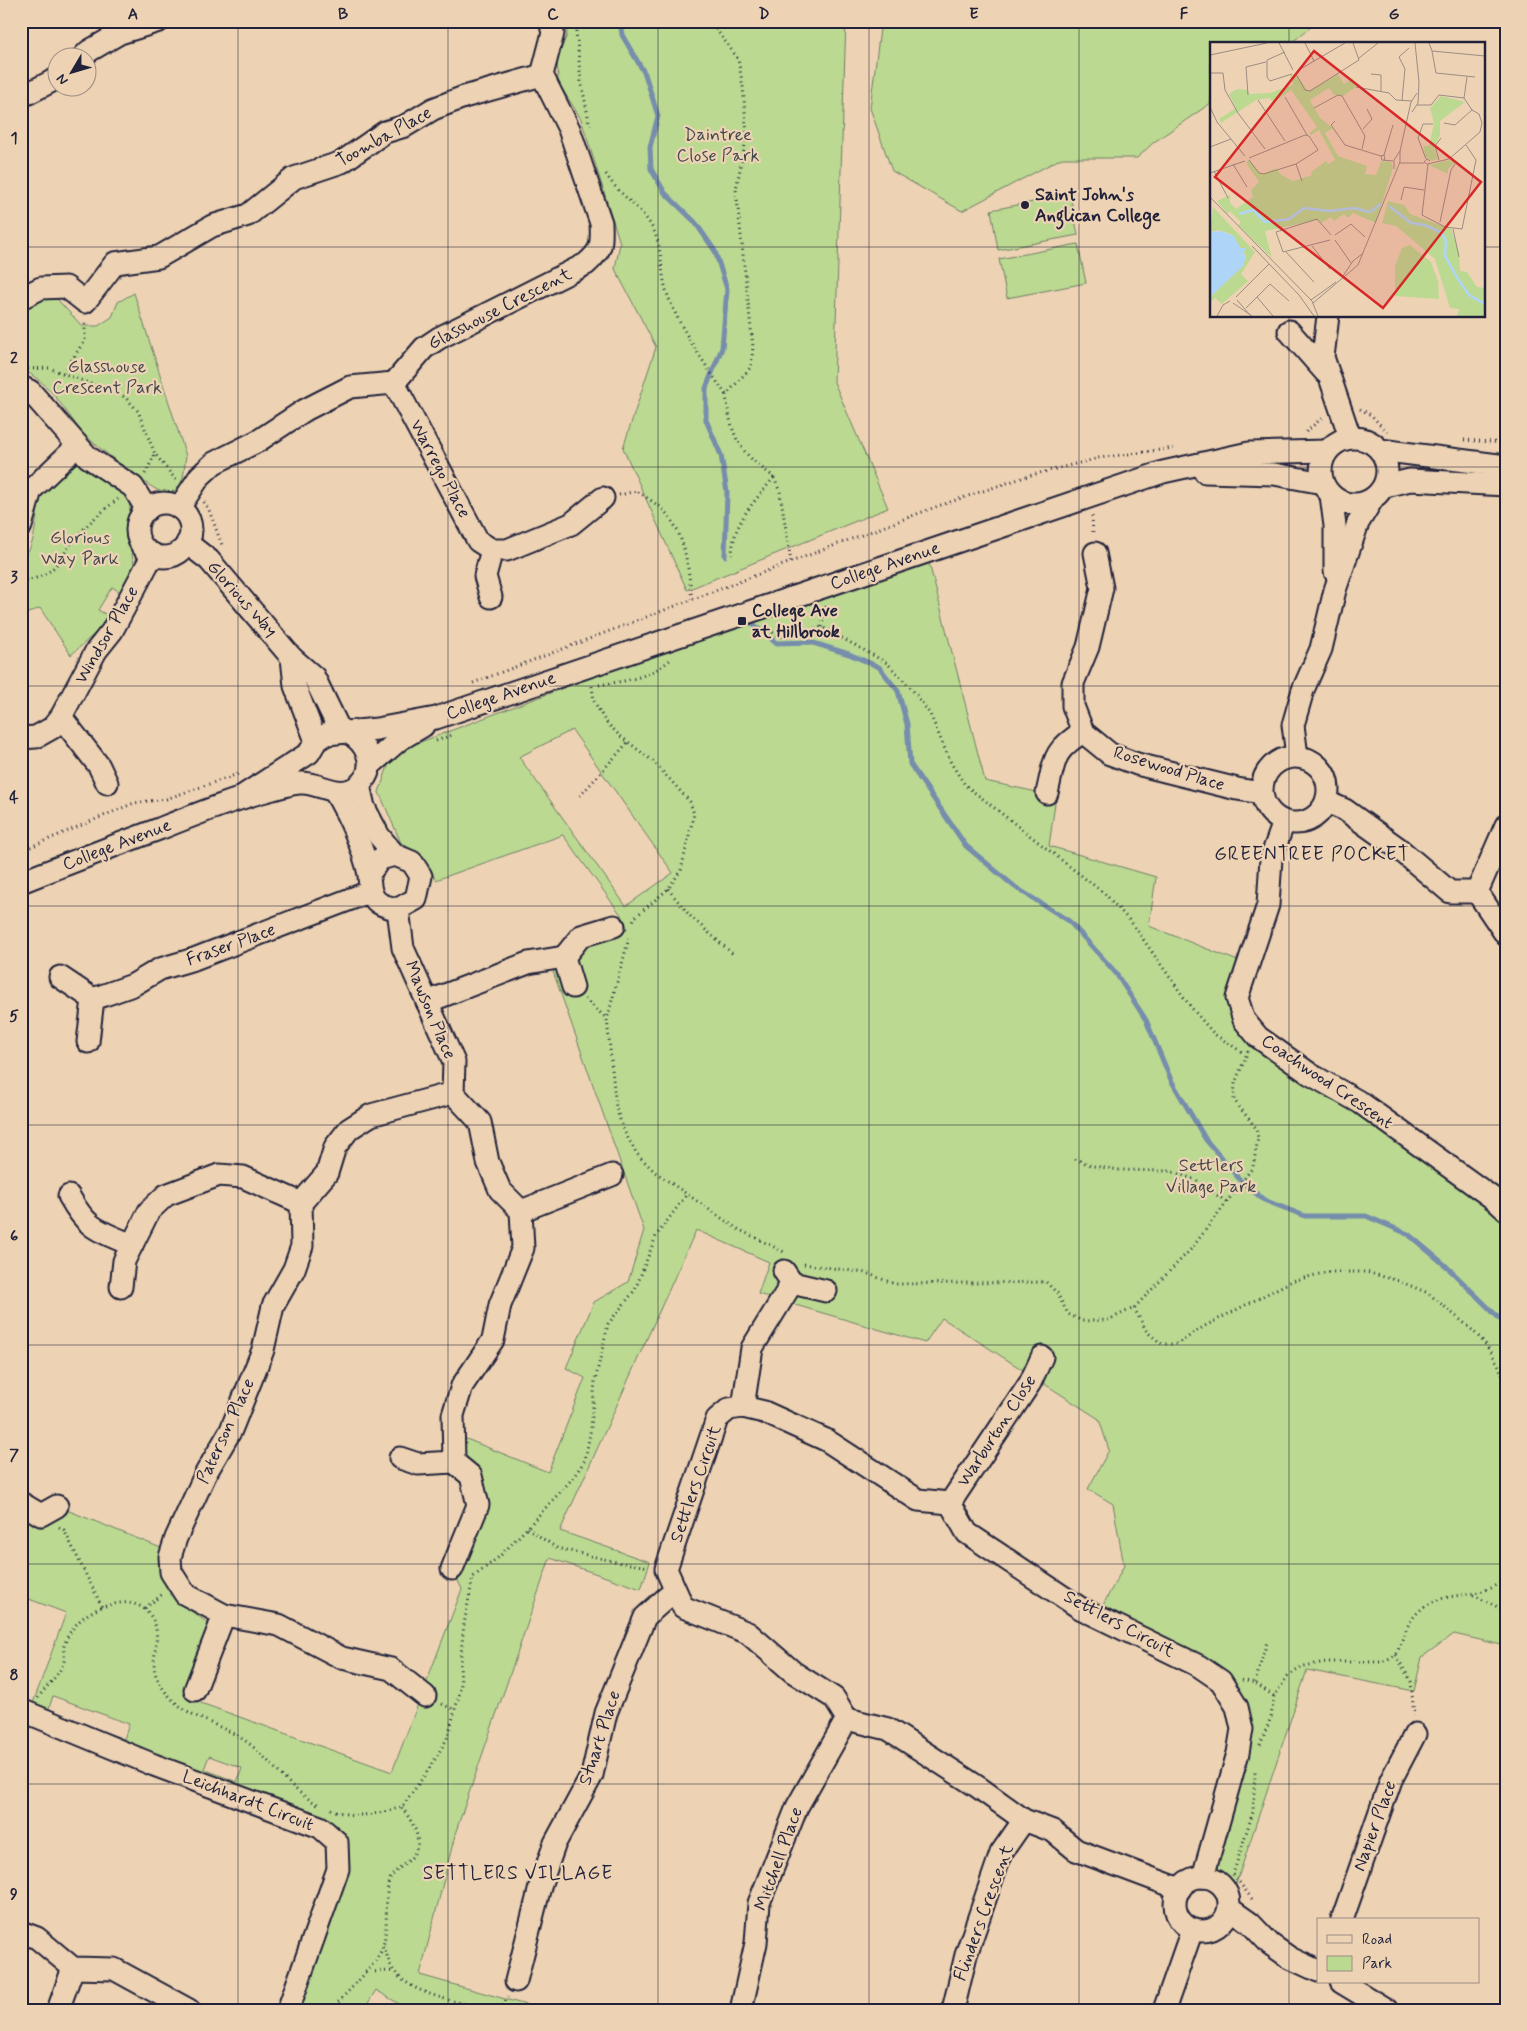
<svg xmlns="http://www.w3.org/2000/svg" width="1527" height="2031" viewBox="0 0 1527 2031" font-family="Mynerve,sans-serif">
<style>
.green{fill:#bbd991;stroke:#6e7e66;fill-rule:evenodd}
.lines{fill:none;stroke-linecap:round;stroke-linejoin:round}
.stream{stroke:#768dac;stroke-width:5}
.minor-casing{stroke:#22223b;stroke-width:25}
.path{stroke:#22223b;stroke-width:3;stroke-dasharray:1 4;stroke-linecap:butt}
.minor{stroke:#edd3b4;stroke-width:21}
.grid{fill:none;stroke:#22223b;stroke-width:1;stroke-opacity:0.55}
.poi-dot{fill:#22223b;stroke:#edd3b4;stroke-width:2}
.labels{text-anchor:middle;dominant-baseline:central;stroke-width:4.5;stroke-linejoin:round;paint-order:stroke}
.park-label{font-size:18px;fill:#41474c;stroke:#edd3b4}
.street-label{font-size:18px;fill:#22223b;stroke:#edd3b4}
.poi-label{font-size:18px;font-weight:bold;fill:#22223b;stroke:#edd3b4;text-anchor:start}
.neighbourhood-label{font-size:19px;letter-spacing:1px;fill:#22223b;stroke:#edd3b4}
.inset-river{fill:none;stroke:#aed5f8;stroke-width:2.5}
.inset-road{fill:none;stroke:#9c8c84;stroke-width:1}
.view{fill:#d62828;fill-opacity:0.15;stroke:#d62828;stroke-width:2.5}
.inset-edge{fill:none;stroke:#22223b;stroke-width:2.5}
.neatline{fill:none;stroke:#22223b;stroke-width:2}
.grid-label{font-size:16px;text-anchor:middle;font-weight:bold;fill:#22223b}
</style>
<rect width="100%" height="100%" fill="#edd3b4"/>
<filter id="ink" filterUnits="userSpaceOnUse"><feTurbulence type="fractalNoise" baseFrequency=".02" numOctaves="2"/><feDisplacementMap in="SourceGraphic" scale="10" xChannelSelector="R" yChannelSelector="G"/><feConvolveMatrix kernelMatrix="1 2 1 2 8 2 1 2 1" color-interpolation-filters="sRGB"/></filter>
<g filter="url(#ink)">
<g class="green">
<path d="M566,21h280l-12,361 54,126 -201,82 -64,-142 33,-101 -41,-78 5,-26 -39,-124 -23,-37 -1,-23 10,-24z"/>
<path d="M881,21h437l-28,23h-79v59l-57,39 -17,16h-75l-100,53 -70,-40 -22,-63z"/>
<path d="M1070,195l8,40 -80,15 -7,-40z"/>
<path d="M1078,244l8,39 -79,15 -8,-39z"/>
<path d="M134,293l52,163c-2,10 -1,25 -9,33 -3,3 -10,5 -15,3 -12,-3 -70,-49 -80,-60 -19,-23 -32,-50 -61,-63v-62l25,-12 9,2 27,29h16l14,-9 6,-15z"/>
<path d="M78,463l18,7 24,17 8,10 2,11 -3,25 9,39 -11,23 -13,-8 -14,23 14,8 -41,37 -31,-47 -19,8v-57c18,-13 12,-44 21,-63 5,-11 21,-22 30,-30z"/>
<path d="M926,551l59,230 71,15 -7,50 107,31 -7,49 99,39 -4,55 262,190v436l-52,-12 -32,23 -8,34 -107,-21 -71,214 -33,-7 35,-124 -17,-72 -124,-65 27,-50 -11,-62 -25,-15 21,-39 -10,-31 -157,-101 -17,25 -167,-49 11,-32 -73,-32 -136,301 90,31 -9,27 -91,-31 -94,273 -36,144 124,35h-135l-33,-20 -12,20h-76l49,-168 -308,-128 37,-101 -45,-17v-93l36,3 104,42v25l16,28 31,22 -21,75 205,74 70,-183 -10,-20 26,-64 -24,-43 10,-24 84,34 37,-94 -19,-10 28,-66 34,-20 16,-52 -95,-270 78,-30 -3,-11 -61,-84 -127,45 -16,-26 -19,-11 -22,-51 10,-29 21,-17zM572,730l101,143 -47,33 -107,-149zM53,1696l76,28 -5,15 -76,-28zM209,1756l33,12 -5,14 -33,-13z"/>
</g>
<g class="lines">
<g class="stream">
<path d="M620,21l2,14 23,39 13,42 -8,31 1,22 14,24 30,29 20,29 12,38 -5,59 -16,40v32l15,35 6,37 -2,64"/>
<path d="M753,624l23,19 34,-1 39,12 30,13 19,24 9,33 3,40 32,47 24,35 49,41 54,34 46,51 31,48 25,60 35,60 35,41 23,19 41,16h61l42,18 37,31 61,60"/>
</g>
<defs>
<g id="minor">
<path d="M82,58l7,-7 31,-18 39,-12"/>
<path d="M21,97l37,-19"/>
<path d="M21,298l20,-10 25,-1 19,15 30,-39 44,-6 53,-31 36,-11 46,-37 48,-16 43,-30 20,-6 28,-17 31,-12 78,-22"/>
<path d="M1328,316l-5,41 27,80"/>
<path d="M1289,331l37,42"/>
<path d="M394,383l84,158 14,9h15l64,-26 32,-26"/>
<path d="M21,387l9,4 58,66 45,30 14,23"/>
<circle cx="1354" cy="471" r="33"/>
<path d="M1380,450l126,16"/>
<path d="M1205,472l69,2 49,9"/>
<path d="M1385,486l25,-6 96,5"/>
<path d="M1331,495l4,31v46"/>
<circle cx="164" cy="530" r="27"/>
<path d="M179,508l21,-32 14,-13 44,-22 47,-31 45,-23 44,-4 30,-35 15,-10 147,-74c16,-14 16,-19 15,-41l-32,-94 -27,-54 11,-42 -3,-12"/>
<path d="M21,526l10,-36 46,-44"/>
<path d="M187,543l22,17 83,98 22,19 26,54"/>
<path d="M1095,553l7,35 -14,59 -15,36v23l10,26 27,22 27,10 100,25 24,4"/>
<path d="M491,597l-6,-21 7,-26"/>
<path d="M292,658l3,28 21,55"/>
<path d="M61,717l38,49 8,17"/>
<path d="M21,738l15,-1 16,-9 9,-11 35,-66 16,-20 41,-77"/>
<path d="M1297,756l-4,-31 10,-35 18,-41 14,-59 23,-67 14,-23"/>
<circle cx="1295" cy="790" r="33"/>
<path d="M369,766l30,-26 24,-14"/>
<path d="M359,785l5,22 15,29 16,19 17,7 9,14 -5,23 -18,10c-24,-4 -28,-10 -29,-35l11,-15 15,-4"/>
<path d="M335,792c15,26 27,53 34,82"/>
<path d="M1047,793c8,-33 5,-42 36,-61"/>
<path d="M241,797l68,-44 7,-12 11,-7 50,-5 59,-11 727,-246 86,-19 78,-2"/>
<path d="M1327,802l18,8 53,38 52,44h27l29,43"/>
<path d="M1284,822l-13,36 -3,47 -31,93 7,22 14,17 52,37 51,29 133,96 12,11"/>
<path d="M21,882c46,-18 92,-36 138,-53 38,-15 75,-30 114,-40 9,-2 21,-7 30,-6 20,1 39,18 57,1 19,-18 6,-42 -13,-52"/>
<path d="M1477,892l29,-67"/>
<path d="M398,909l5,39 51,114 -1,31 27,29 8,40 12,28 21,21 2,37 -23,57 -7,35 -31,46 -9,29 1,47 -36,2 -18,-6"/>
<path d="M60,977l33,22 -5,43"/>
<path d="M573,987l-9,-30 17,-21 33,-10"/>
<path d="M93,999l40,-14 27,-16 34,-10 175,-67"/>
<path d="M427,1002l101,-39 36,-6"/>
<path d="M69,1196c19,34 28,34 63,49"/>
<path d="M521,1211l91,-36"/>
<path d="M784,1271l8,12 34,8"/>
<path d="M121,1287l3,-26 25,-50 17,-16 53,-20 24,2 58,26"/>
<path d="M743,1407l9,-59 40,-65"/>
<path d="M21,1503l20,12 16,-9"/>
<path d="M950,1503l80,-120 12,-26"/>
<path d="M452,1569l26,-64 -7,-29 -17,-14"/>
<path d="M195,1690l29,-75"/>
<path d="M425,1696l-34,-27 -49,-11 -63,-33 -55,-10 -39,-21 -14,-22 -1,-15 6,-19 30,-65 25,-43 32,-80 10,-44 21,-37 8,-23 -1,-43 26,-30 8,-26 14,-18 22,-14 82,-22"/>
<path d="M21,1710l133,55 166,62 17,15 1,27 -50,141"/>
<circle cx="1202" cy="1904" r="27"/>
<path d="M1180,1889l-104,-39 -23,-19 -29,-11 -46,-33 -90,-58 -41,-10 -13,-21 -41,-26 -45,-39 -65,-26 -17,-38 51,-150 12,-10 14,-2 21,5 62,28 92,60 32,3 17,30 113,75 119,58 22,15 16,26 5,22 -4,24 -35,124"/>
<path d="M1230,1909l20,14 20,21 20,14 28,13"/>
<path d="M1342,1920l49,-140 24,-46"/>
<path d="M21,1932l16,6 36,30 41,1 75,41"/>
<path d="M516,1981l25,-98 14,-40 37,-68 14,-62 39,-96 29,-26"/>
<path d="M1341,1982l46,28"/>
<path d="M58,2010l15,-42"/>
<path d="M741,2010l15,-67 3,-40 38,-96 50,-88"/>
<path d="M953,2010l13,-55 35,-102 23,-33"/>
<path d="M1164,2010l28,-80"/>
</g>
</defs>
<use href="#minor" class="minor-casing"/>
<g class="path">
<path d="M575,21l6,60 9,45"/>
<path d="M710,21l28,38 5,28 4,48 -11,54 17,158 -2,20 -25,28c6,44 12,56 48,82 -20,26 -41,44 -42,78"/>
<path d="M606,174c12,21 36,33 47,55 10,19 7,46 15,67 13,35 37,68 58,99"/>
<path d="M28,369l21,-1 76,29 13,14 17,43 21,26"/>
<path d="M63,373l22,-33v-20"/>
<path d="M1360,409l11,6 16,17"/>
<path d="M1306,432l18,-16"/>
<path d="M1464,440l42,3"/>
<path d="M145,474l10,-20"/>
<path d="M774,478l6,14 11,70"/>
<path d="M619,495l18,-4c7,5 15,10 22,15 27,23 29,62 33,94"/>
<path d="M204,502l5,8 13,35"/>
<path d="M1092,516l1,19"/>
<path d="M21,582c39,-8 35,-21 57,-47 12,-14 26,-25 40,-36"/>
<path d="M765,626l11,9 13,3 16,-7 17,-4 65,36 24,25 19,26 21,49 14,22 140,109 26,28 59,84 24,28 31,20"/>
<path d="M822,627l4,-22"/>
<path d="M473,683l465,-177 90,-30 71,-18 75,-10"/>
<path d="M599,685c27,-4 50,-7 71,-25"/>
<path d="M592,686l2,15 11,20 14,14 35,27 36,40 4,12 -13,56 -13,19 -34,29 -1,4"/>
<path d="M436,741l16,-6"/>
<path d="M580,796l48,-54"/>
<path d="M21,851l113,-48 32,-4 75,-26"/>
<path d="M668,889l23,28 43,38"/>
<path d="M629,938l-22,81 9,89 8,23 13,23 18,18 81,56 50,25"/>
<path d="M585,999l22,20"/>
<path d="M1075,1159l18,7 27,4 50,1 26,9 32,23"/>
<path d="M804,1264l62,9 29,11 151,-2 11,11 11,21 14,7 26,-1 26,-12 58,-60 61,-81 5,-29 -2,-10 -22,-28 1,-17 13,-32"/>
<path d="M1134,1308l13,24 15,12h15l28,-18 87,-45 35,-9h39l33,9 29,12 41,34 16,16 13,21 8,20"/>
<path d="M59,1527l5,3 38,77"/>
<path d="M527,1528l30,20 60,14 32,5"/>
<path d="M1473,1595l33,16"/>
<path d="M145,1608l19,-15"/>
<path d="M1396,1655l15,27 3,34"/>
<path d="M1242,1680l13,3 19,13"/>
<path d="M1255,1683l12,-41"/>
<path d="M38,1698c8,-12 22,-23 26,-37 1,-5 -1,-11 0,-15 8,-26 32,-41 57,-43 13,-1 24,3 31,15 12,20 -5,42 6,62 21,41 63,40 94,66 24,20 39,46 68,59"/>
<path d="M442,1704l13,6"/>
<path d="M1260,1745l11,-28 3,-21 14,-20 16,-10 22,-4h56l14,-7c5,-11 9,-26 16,-36 27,-35 62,-14 94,-40"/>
<path d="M331,1809c23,11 47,5 71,-2l27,-38 18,-30 14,-51 -1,-25 4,-39 9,-47 26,-20 28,-29 46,-50 12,-18 6,-32 4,-47 13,-57 27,-34 21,-54 31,-42"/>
<path d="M1252,1899l-19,-25 20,-62 2,-41"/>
<path d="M383,1946c4,8 6,18 11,25 18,25 75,34 104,39"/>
<path d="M365,1972l30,-1"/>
<path d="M332,2010c13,-18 46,-45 51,-64 6,-22 1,-45 6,-66 5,-8 13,-14 20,-20 18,-18 4,-36 -7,-53"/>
<path d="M500,2010l8,-13"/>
</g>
<use href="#minor" class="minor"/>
</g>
</g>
<path class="grid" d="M238,21v1989M448,21v1989M658,21v1989M869,21v1989M1079,21v1989M1289,21v23M21,247h1190M1483,247h23M1289,316v1694M21,467h1485M21,686h1485M21,906h1485M21,1125h1485M21,1345h1485M21,1564h1485M21,1784h1485"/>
<g class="poi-dot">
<circle cx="1025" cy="205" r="5"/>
<rect x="737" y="616" width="10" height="10" rx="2.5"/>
</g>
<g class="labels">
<g class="park-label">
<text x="718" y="135">Daintree<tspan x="718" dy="21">Close Park</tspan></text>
<text x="107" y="367">Glasshouse<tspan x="107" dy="21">Crescent Park</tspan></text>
<text x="80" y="538">Glorious<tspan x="80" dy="21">Way Park</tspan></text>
<text x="1211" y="1166">Settlers<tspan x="1211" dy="21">Village Park</tspan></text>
</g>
<g class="street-label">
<text transform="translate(384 137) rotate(-29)">Toomba Place</text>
<text transform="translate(500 309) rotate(-27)">Glasshouse Crescent</text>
<text transform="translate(440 469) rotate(62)">Warrego Place</text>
<text transform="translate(885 566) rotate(-19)">College Avenue</text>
<text transform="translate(242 599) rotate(48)">Glorious Way</text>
<text transform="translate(107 635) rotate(-60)">Windsor Place</text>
<text transform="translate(501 696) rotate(-19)">College Avenue</text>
<text transform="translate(1169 769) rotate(17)">Rosewood Place</text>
<text transform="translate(117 845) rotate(-21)">College Avenue</text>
<text transform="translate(231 945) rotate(-20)">Fraser Place</text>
<text transform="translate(430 1010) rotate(67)">Mawson Place</text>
<text transform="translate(1327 1082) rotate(34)">Coachwood Crescent</text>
<text transform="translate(226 1431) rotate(-65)">Paterson Place</text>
<text transform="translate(997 1431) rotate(-57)">Warburton Close</text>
<text transform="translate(696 1484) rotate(-71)">Settlers Circuit</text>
<text transform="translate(1119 1624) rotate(28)">Settlers Circuit</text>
<text transform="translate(600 1738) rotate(-72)">Stuart Place</text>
<text transform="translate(248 1801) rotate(21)">Leichhardt Circuit</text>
<text transform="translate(1375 1826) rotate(-70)">Napier Place</text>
<text transform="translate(779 1859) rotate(-70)">Mitchell Place</text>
<text transform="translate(984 1913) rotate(-70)">Flinders Crescent</text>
</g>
<g class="poi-label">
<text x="1035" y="195">Saint John's<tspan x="1035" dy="21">Anglican College</tspan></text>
<text x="752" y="611">College Ave<tspan x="752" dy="21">at Hillbrook</tspan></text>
</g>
<g class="neighbourhood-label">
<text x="1312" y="854">GREENTREE POCKET</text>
<text x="518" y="1873">SETTLERS VILLAGE</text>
</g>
</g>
<g transform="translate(1210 42)">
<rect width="275" height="275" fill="#edd3b4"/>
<path d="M86,32l12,17 30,-17 6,10 9,-6 3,9 -13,9 -9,-1 -5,-7 -19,12 10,18 13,10 -8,5 13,23 29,10 -2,8 11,1 5,-14 10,1 2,6 -17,55 -23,-10 -5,5 -4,-4 -10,7 -3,-4 -10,6 -2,-3 -54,11 7,27 -34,-33 3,-3 -11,-11 -3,3 -10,-13 13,-6v8l6,6 17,-12 -2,-7 8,-8 -13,-19 3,-3 12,14 16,-6 3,6 13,7 19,-6 -1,-3 15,-11 2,3 7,-4 -16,-30 -8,5 -2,-2 8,-6 -26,-37 -17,12 -5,-4 -13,2 -35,23 -2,-4 17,-11 -7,-14 8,-5 11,1 1,4 21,-1 23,-8 -3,-9zM231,54l24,6 -25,19v14l-6,13 4,11 -6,2 -7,-4 -2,-11h6l5,-23 -4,-15zM240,118l5,3 -7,6v5l-19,-9zM178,159l16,4 6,9 41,15 8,23 1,19 7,1 10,15 8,1v28h-28l2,-7 -9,-1 -15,-49 -39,-33 -14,-3zM3,165l42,45 -14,22 7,7 -26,23 -7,-6 -5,4v-5l33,-31 3,-10 -15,-22 -13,-4 -8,2zM200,203l21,17 7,19 1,18 -44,-3v-30l7,-18z" fill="#bbd991"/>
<path d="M11,189l13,5 6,12h6l-3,5 3,4 -3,9 -33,31v-65z" fill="#aed5f8"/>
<path class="inset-river" d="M179,164l22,17 14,2 17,8 4,8 -1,15 13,23 11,16 16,9M29,172l14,-4 12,12 24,-3 15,-11 25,3 25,-3 16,4 11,-8"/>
<path class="inset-road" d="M69,1l14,27M95,1l9,18M219,1l3,8 53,5M222,9l4,22 39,4M75,10l-18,8v17l3,4 22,-7M0,13l57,-12M149,16l19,-15M87,29l48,-28M0,31h13l2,17 13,23 27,36M86,32l9,16 5,1 49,-31 -6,-17M161,32l10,1v16M146,45l33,6 7,7 16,1M38,53l-2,-28 20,-5M75,55l22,38M254,56l3,-21M48,58l27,41M192,58l3,-31 -6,-12 10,-9M207,63h14l8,-10 25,3 8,12 7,4 3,9 -2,9 -31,27 -22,5 -3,-2 3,-3 3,2M0,65l7,15 28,34M104,66l24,-13 4,1 23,40 -3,13M202,70l6,-9 1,-21 -4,-39M125,79l-4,4 14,20 36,11M234,81l11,2 17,-15M153,87l9,-10 -5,-10M0,105l21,-8M174,113l9,-30M216,117l-8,-21 5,-14h10M39,118l10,13 5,1 32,-10 22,-14 -9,-14 -4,-1 -56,23M175,118l-1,-5 -3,1 1,4 11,1M229,118l-4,-14 6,-8M189,121h25M23,122l14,23M86,122l6,17M218,122l-6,51 23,12 17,2 14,-69 -10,-15M184,127v-9l6,-9 11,-49 6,-9M4,129l14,27M0,131l35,-12M0,155l102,104 6,15M191,158l3,-13 20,3M230,180l11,-52 4,-6M243,187l6,28M125,193l16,-11 14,13M120,198l-47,12 -7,-20 41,-13 14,16M125,198l16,23M42,204l47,49 15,21M102,204l18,23M76,210l28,30M133,234l10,-15 9,-7M26,255l33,-33M47,255l13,-13 19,17M27,258l13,15M101,258l25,-18M23,261l19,13M103,261l45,-38 42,-103v-11M36,266l11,-11 16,19M7,274l6,-11 7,-4"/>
<path class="view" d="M104,9l167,131 -98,126 -168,-131z"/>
<rect width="275" height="275" class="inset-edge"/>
</g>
<rect width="1527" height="2031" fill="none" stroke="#edd3b4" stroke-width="55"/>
<rect x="1317" y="1918" width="162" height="65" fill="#edd3b4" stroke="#9c8c84"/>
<rect x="1327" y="1935" width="25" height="8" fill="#edd3b4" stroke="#9c8c84"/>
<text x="1362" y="1944" font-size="15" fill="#22223b">Road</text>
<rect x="1327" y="1956" width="25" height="15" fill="#bbd991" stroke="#9c8c84"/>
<text x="1362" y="1968" font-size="15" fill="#22223b">Park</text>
<g transform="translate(72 72) rotate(232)"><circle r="24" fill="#edd3b4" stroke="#9c8c84"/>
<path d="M0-4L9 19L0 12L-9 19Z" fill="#22223b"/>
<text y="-8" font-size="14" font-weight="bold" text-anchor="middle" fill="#22223b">N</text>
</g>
<rect x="28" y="28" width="1472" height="1976" class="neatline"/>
<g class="grid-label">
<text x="133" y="19">A</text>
<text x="343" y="19">B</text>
<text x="553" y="19">C</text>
<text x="764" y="19">D</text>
<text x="974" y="19">E</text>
<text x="1184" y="19">F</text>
<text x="1394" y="19">G</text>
<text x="14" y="143">1</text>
<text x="14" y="363">2</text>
<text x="14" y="582">3</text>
<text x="14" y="802">4</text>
<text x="14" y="1021">5</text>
<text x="14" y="1241">6</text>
<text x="14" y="1460">7</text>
<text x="14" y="1680">8</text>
<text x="14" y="1899">9</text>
</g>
</svg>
